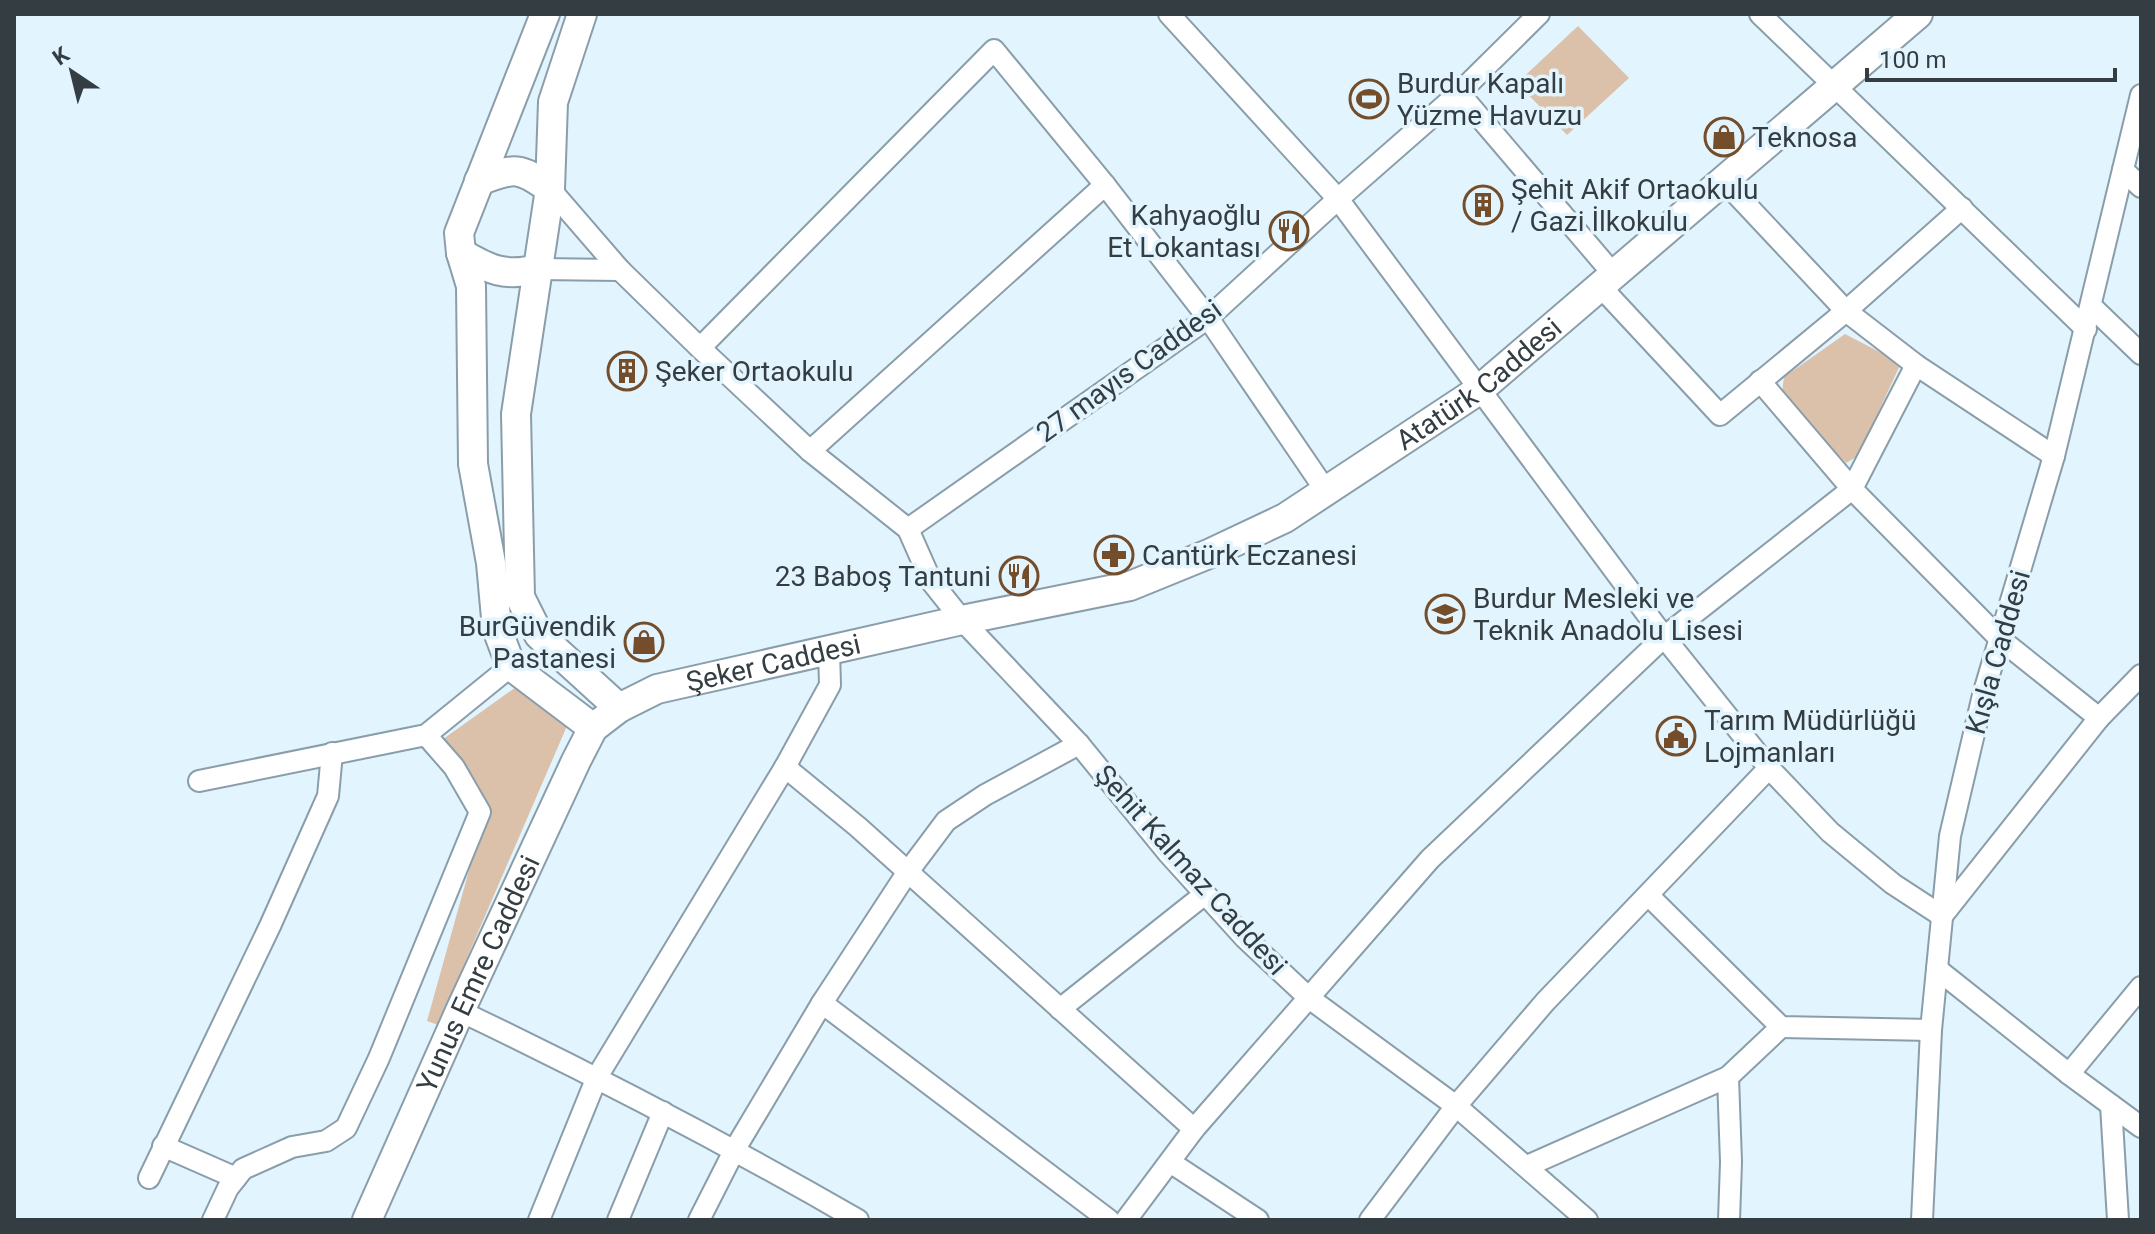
<svg xmlns="http://www.w3.org/2000/svg" width="2155" height="1234" viewBox="0 0 2155 1234" font-family="Roboto,sans-serif">
<style>
.green{fill:#dcc1aa}
.lines{fill:none;stroke-linecap:round;stroke-linejoin:round}
.street-casing{stroke:#899eaa;stroke-width:24}
.secondary-casing{stroke:#899eaa;stroke-width:32}
.street{stroke:#fff;stroke-width:20}
.secondary{stroke:#fff;stroke-width:28}
.labels{text-anchor:middle;dominant-baseline:central;stroke-width:7;stroke-linejoin:round;paint-order:stroke}
.poi-label{font-size:28px;fill:#343d42;stroke:#e2f4fe;text-anchor:start}
.street-label{font-size:28px;fill:#343d42;stroke:#e2f4fe}
</style>
<rect width="100%" height="100%" fill="#e2f4fe"/>
<g class="green">
<path d="M1578,26l51,52 -62,57 -50,-52z"/>
<path d="M1845,334l56,29 -43,93 -12,7 -56,-57 -8,-14 2,-15z"/>
<path d="M516,687l51,39 -129,299 -11,-4 58,-208 -46,-71z"/>
</g>
<g class="lines">
<defs>
<g id="street">
<path d="M1169,14l169,185 326,438 105,131 61,64 63,52 49,32 157,-198 42,-43"/>
<path d="M1760,14l326,315"/>
<path d="M1459,93l155,182"/>
<path d="M2123,170l18,17"/>
<path d="M1724,181l122,130 70,54 138,91"/>
<path d="M550,189l70,81 80,78 110,103 98,78 23,52 31,39 117,124 89,109 77,85 64,60 147,108 131,114"/>
<path d="M538,269l82,1"/>
<path d="M1600,286l120,129 126,-104 116,-103"/>
<path d="M2091,306l50,48"/>
<path d="M700,348l294,-298 111,135 103,133 118,173"/>
<path d="M1760,381l92,108 148,150 99,79"/>
<path d="M810,451l295,-266"/>
<path d="M908,529l300,-211 130,-119 121,-106 80,-79"/>
<path d="M785,767l73,60 336,302"/>
<path d="M199,781l227,-46 85,-69"/>
<path d="M1648,895l133,132 150,3"/>
<path d="M1937,969l132,105 72,53"/>
<path d="M822,1003l287,217"/>
<path d="M1060,1009l145,-115"/>
<path d="M460,1011c136,65 268,134 398,209"/>
<path d="M2069,1074l72,-87"/>
<path d="M1728,1077l3,85 -2,58"/>
<path d="M2111,1105l7,115"/>
<path d="M163,1146l73,32"/>
<path d="M1170,1162l88,58"/>
<path d="M1527,1166l201,-89 53,-50"/>
<path d="M149,1178l121,-252 58,-130 4,-43"/>
<path d="M213,1220l15,-32 15,-19 49,-22 34,-6 20,-13 33,-70 101,-246 -26,-45 -28,-32"/>
<path d="M539,1220l58,-143 188,-310 45,-82 -1,-34"/>
<path d="M618,1220l45,-108"/>
<path d="M699,1220l36,-71 87,-146 85,-130 39,-52 39,-26 94,-51"/>
<path d="M1126,1220l68,-91 236,-270 234,-222 188,-148 64,-124"/>
<path d="M1370,1220l86,-114 89,-104 224,-234"/>
<path d="M1922,1220l9,-190 19,-194 33,-141 71,-239 87,-361"/>
</g>
<g id="secondary">
<path d="M545,14l-86,219 2,20 10,33 2,178 18,99 6,66 14,37 82,62"/>
<path d="M582,14l-29,88 -3,87 -34,225 4,183 19,38 80,73"/>
<path d="M479,181c36,-14 41,-14 71,8"/>
<path d="M461,253c28,17 44,24 77,16"/>
<path id="s1" d="M367,1220l93,-209 116,-250 17,-33 26,-20 38,-19 305,-69 168,-34 81,-33 74,-35 194,-128 439,-376"/>
</g>
</defs>
<use href="#street" class="street-casing"/>
<use href="#secondary" class="secondary-casing"/>
<use href="#street" class="street"/>
<use href="#secondary" class="secondary"/>
</g>
<defs>
<symbol id="stadium-ring" viewBox="-11 -11 22 22"><circle r="9.5" fill="#e2f4fe" stroke="#744d2a" stroke-width="1.5"/><path d="M0-5a6.5 5 0 1 0 0 10a6.5 5 0 1 0 0-10ZM-3.5-1.8h7v3.6h-7Z" fill="#744d2a"/></symbol>
<symbol id="shop-ring" viewBox="-11 -11 22 22"><circle r="9.5" fill="#e2f4fe" stroke="#744d2a" stroke-width="1.5"/><path d="M-5-2.5h2.3a2.7 3.5 0 0 1 5.4 0H5L5.5 6h-11ZM-1.5-2.5h3a1.5 2.3 0 0 0-3 0Z" fill="#744d2a"/></symbol>
<symbol id="building-ring" viewBox="-11 -11 22 22"><circle r="9.5" fill="#e2f4fe" stroke="#744d2a" stroke-width="1.5"/><path d="M-4-6H4V6H1V3H-1V6H-4ZM-2.5-4.3h1.7v1.8h-1.7ZM.8-4.3h1.7v1.8H.8ZM-2.5-1h1.7V.8h-1.7ZM.8-1h1.7V.8H.8Z" fill="#744d2a"/></symbol>
<symbol id="restaurant-ring" viewBox="-11 -11 22 22"><circle r="9.5" fill="#e2f4fe" stroke="#744d2a" stroke-width="1.5"/><path d="M-5-6h1v4h1v-4h1v4h1v-4h1v5L-1.5 .5V6h-2V.5L-5-1ZM5-6V6H3V1.5H1.5Q1.5-4 5-6Z" fill="#744d2a"/></symbol>
<symbol id="pharmacy-ring" viewBox="-11 -11 22 22"><circle r="9.5" fill="#e2f4fe" stroke="#744d2a" stroke-width="1.5"/><path d="M-2-6h4v4h4v4h-4v4h-4v-4h-4v-4h4Z" fill="#744d2a"/></symbol>
<symbol id="school-ring" viewBox="-11 -11 22 22"><circle r="9.5" fill="#e2f4fe" stroke="#744d2a" stroke-width="1.5"/><path d="M0-5L7-2L0 1L-7-2ZM-4 1L0 2.5L4 1V4Q0 6-4 4Z" fill="#744d2a"/></symbol>
<symbol id="civic-ring" viewBox="-11 -11 22 22"><circle r="9.5" fill="#e2f4fe" stroke="#744d2a" stroke-width="1.5"/><path d="M-.6-6.5H3V-4.5H.6V-3L4-1V1h2V6H-6V1h2V-1L-.6-3ZM-1.2 2.5V6h2.4V2.5Z" fill="#744d2a"/></symbol>
</defs>
<g fill-rule="evenodd">
<use href="#stadium-ring" x="1347" y="77" width="44" height="44"/>
<use href="#shop-ring" x="1702" y="115" width="44" height="44"/>
<use href="#building-ring" x="1461" y="183" width="44" height="44"/>
<use href="#restaurant-ring" x="1267" y="209" width="44" height="44"/>
<use href="#building-ring" x="605" y="349" width="44" height="44"/>
<use href="#pharmacy-ring" x="1092" y="533" width="44" height="44"/>
<use href="#restaurant-ring" x="997" y="554" width="44" height="44"/>
<use href="#school-ring" x="1423" y="592" width="44" height="44"/>
<use href="#shop-ring" x="622" y="620" width="44" height="44"/>
<use href="#civic-ring" x="1654" y="714" width="44" height="44"/>
</g>
<g class="labels">
<g class="poi-label">
<text x="1397" y="83">Burdur Kapalı<tspan x="1397" dy="32">Yüzme Havuzu</tspan></text>
<text x="1752" y="137">Teknosa</text>
<text x="1511" y="189">Şehit Akif Ortaokulu<tspan x="1511" dy="32">/ Gazi İlkokulu</tspan></text>
<text x="1261" y="215" text-anchor="end">Kahyaoğlu<tspan x="1261" dy="32">Et Lokantası</tspan></text>
<text x="655" y="371">Şeker Ortaokulu</text>
<text x="1142" y="555">Cantürk Eczanesi</text>
<text x="991" y="576" text-anchor="end">23 Baboş Tantuni</text>
<text x="1473" y="598">Burdur Mesleki ve<tspan x="1473" dy="32">Teknik Anadolu Lisesi</tspan></text>
<text x="616" y="626" text-anchor="end">BurGüvendik<tspan x="616" dy="32">Pastanesi</tspan></text>
<text x="1704" y="720">Tarım Müdürlüğü<tspan x="1704" dy="32">Lojmanları</tspan></text>
</g>
<g class="street-label">
<text transform="translate(1129 371) rotate(-36)">27 mayıs Caddesi</text>
<text stroke="none"><textPath href="#s1" startOffset="1506">Atatürk Caddesi</textPath></text>
<text transform="translate(1998 652) rotate(-74)">Kışla Caddesi</text>
<text stroke="none"><textPath href="#s1" startOffset="736">Şeker Caddesi</textPath></text>
<text transform="translate(1191 870) rotate(48)">Şehit Kalmaz Caddesi</text>
<text stroke="none"><textPath href="#s1" startOffset="270">Yunus Emre Caddesi</textPath></text>
</g>
</g>
<rect width="2155" height="1234" fill="none" stroke="#343d42" stroke-width="32"/>
<g transform="translate(72 72) rotate(325)" stroke="#e2f4fe" stroke-width="6" paint-order="stroke">
<path d="M0-6L14 30L0 20L-14 30Z" fill="#343d42"/>
<text y="-12" font-size="22" font-weight="bold" text-anchor="middle" fill="#343d42">K</text>
</g>
<path d="M1867 68v12h248v-12" fill="none" stroke="#343d42" stroke-width="4"/>
<text x="1879" y="68" font-size="24" fill="#343d42" stroke="#e2f4fe" stroke-width="6" paint-order="stroke">100 m</text>
</svg>
